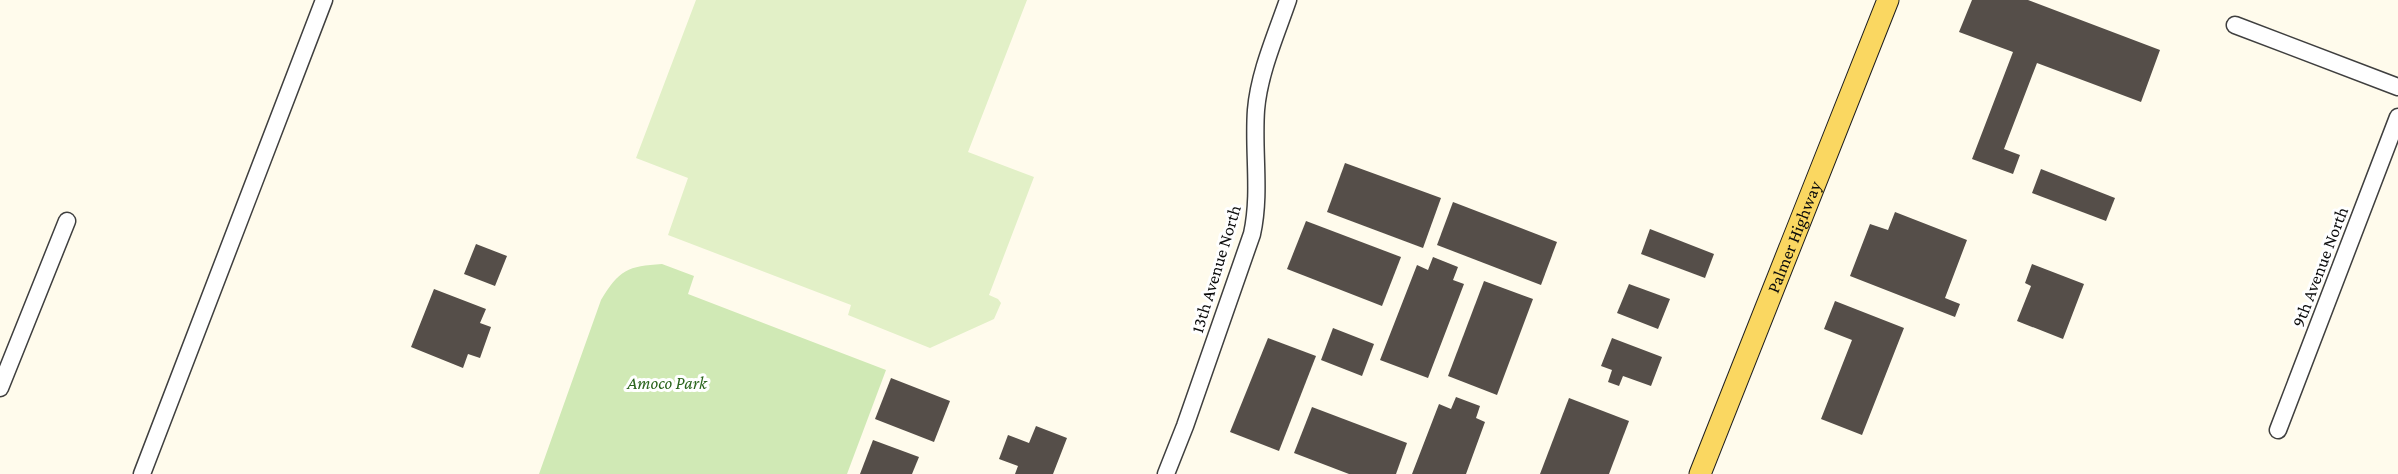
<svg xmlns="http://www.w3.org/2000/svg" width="2398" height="474" viewBox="0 0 2398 474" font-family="'Crimson Pro',serif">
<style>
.green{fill:#d0e9b5}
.pitch{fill:#e2f0c7}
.building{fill:#554e49}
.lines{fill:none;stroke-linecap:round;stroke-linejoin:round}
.minor-casing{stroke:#3f3f3f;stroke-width:19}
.major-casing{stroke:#1d1d1d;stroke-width:23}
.minor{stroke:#fff;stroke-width:16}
.major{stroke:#fad761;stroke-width:21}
.labels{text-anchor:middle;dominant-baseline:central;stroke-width:6;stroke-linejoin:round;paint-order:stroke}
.street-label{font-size:18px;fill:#0c0c0c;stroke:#fff}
.park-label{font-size:18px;font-style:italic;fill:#2a641c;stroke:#fff}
</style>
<rect width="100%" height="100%" fill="#fffbec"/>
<path class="green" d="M662,264l32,12 -6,18 198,76 -39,104h-308l62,-174c18,-30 27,-34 61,-36z"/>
<path class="pitch" d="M696,0h331l-59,152 66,25 -45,118 9,4 3,4 -7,16 -64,29 -82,-33 3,-10 -183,-70 20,-57 -52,-20z"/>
<g class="building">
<path d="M1972,0h56l132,50 -19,52 -104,-39 -33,86 16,6 -7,19 -41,-15 41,-107 -54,-20z"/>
<path d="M1345,163l96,35 -18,50 -96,-36z"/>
<path d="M2041,169l74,29 -9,23 -74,-28z"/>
<path d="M1453,202l104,40 -16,43 -104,-40z"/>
<path d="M1895,212l72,28 -22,58 15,6 -5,13 -105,-41 20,-52 18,6z"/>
<path d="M1306,221l95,36 -19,49 -95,-37z"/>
<path d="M1650,229l64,25 -9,24 -64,-24z"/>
<path d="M476,244l31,12 -12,30 -31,-12z"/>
<path d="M1433,257l25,10 -5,13 11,4 -36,94 -48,-18 37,-95 11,5z"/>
<path d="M2032,264l52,20 -21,55 -46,-18 14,-35 -6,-3z"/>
<path d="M1484,281l49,18 -36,96 -49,-19z"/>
<path d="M1629,284l41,15 -12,30 -41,-16z"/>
<path d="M434,289l52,20 -6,14 11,4 -11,31 -12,-4 -5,14 -52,-21z"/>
<path d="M1835,301l69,27 -42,107 -41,-16 31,-79 -28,-11z"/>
<path d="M1333,328l41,16 -12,32 -41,-16z"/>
<path d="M1268,338l48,18 -37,95 -49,-19z"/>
<path d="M1612,338l50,19 -11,29 -28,-10 -4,10 -11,-4 4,-12 -11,-4z"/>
<path d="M891,378l59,23 -16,41 -59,-23z"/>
<path d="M1456,397l24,9 -4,12 9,4 -19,52h-54l27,-70 12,5z"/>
<path d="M1569,398l60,23 -20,53h-69z"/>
<path d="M1312,407l95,36 -11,31h-47l-55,-21z"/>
<path d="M1036,426l31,12 -14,36h-38l3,-8 -19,-7 9,-24 21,8z"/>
<path d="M873,440l46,17 -7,17h-52z"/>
</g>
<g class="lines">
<defs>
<g id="minor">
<path d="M2235,25l163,62"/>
<path d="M0,388l67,-167"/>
<path d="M2278,430l120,-313"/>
<path d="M142,474l182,-474"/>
<path d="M1166,474l19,-48 67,-192c9,-41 1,-82 4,-124 3,-37 20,-75 32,-110"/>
</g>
<g id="major">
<path id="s1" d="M1700,474l188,-474"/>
</g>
</defs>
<use href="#minor" class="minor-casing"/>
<use href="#major" class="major-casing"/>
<use href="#minor" class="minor"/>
<use href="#major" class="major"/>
</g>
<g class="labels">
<g class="street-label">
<text stroke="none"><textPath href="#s1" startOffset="255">Palmer Highway</textPath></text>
<text transform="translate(2320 267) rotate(-69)">9th Avenue North</text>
<text transform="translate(1216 269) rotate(-73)">13th Avenue North</text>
</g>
<g class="park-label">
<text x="667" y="383">Amoco Park</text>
</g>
</g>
</svg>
